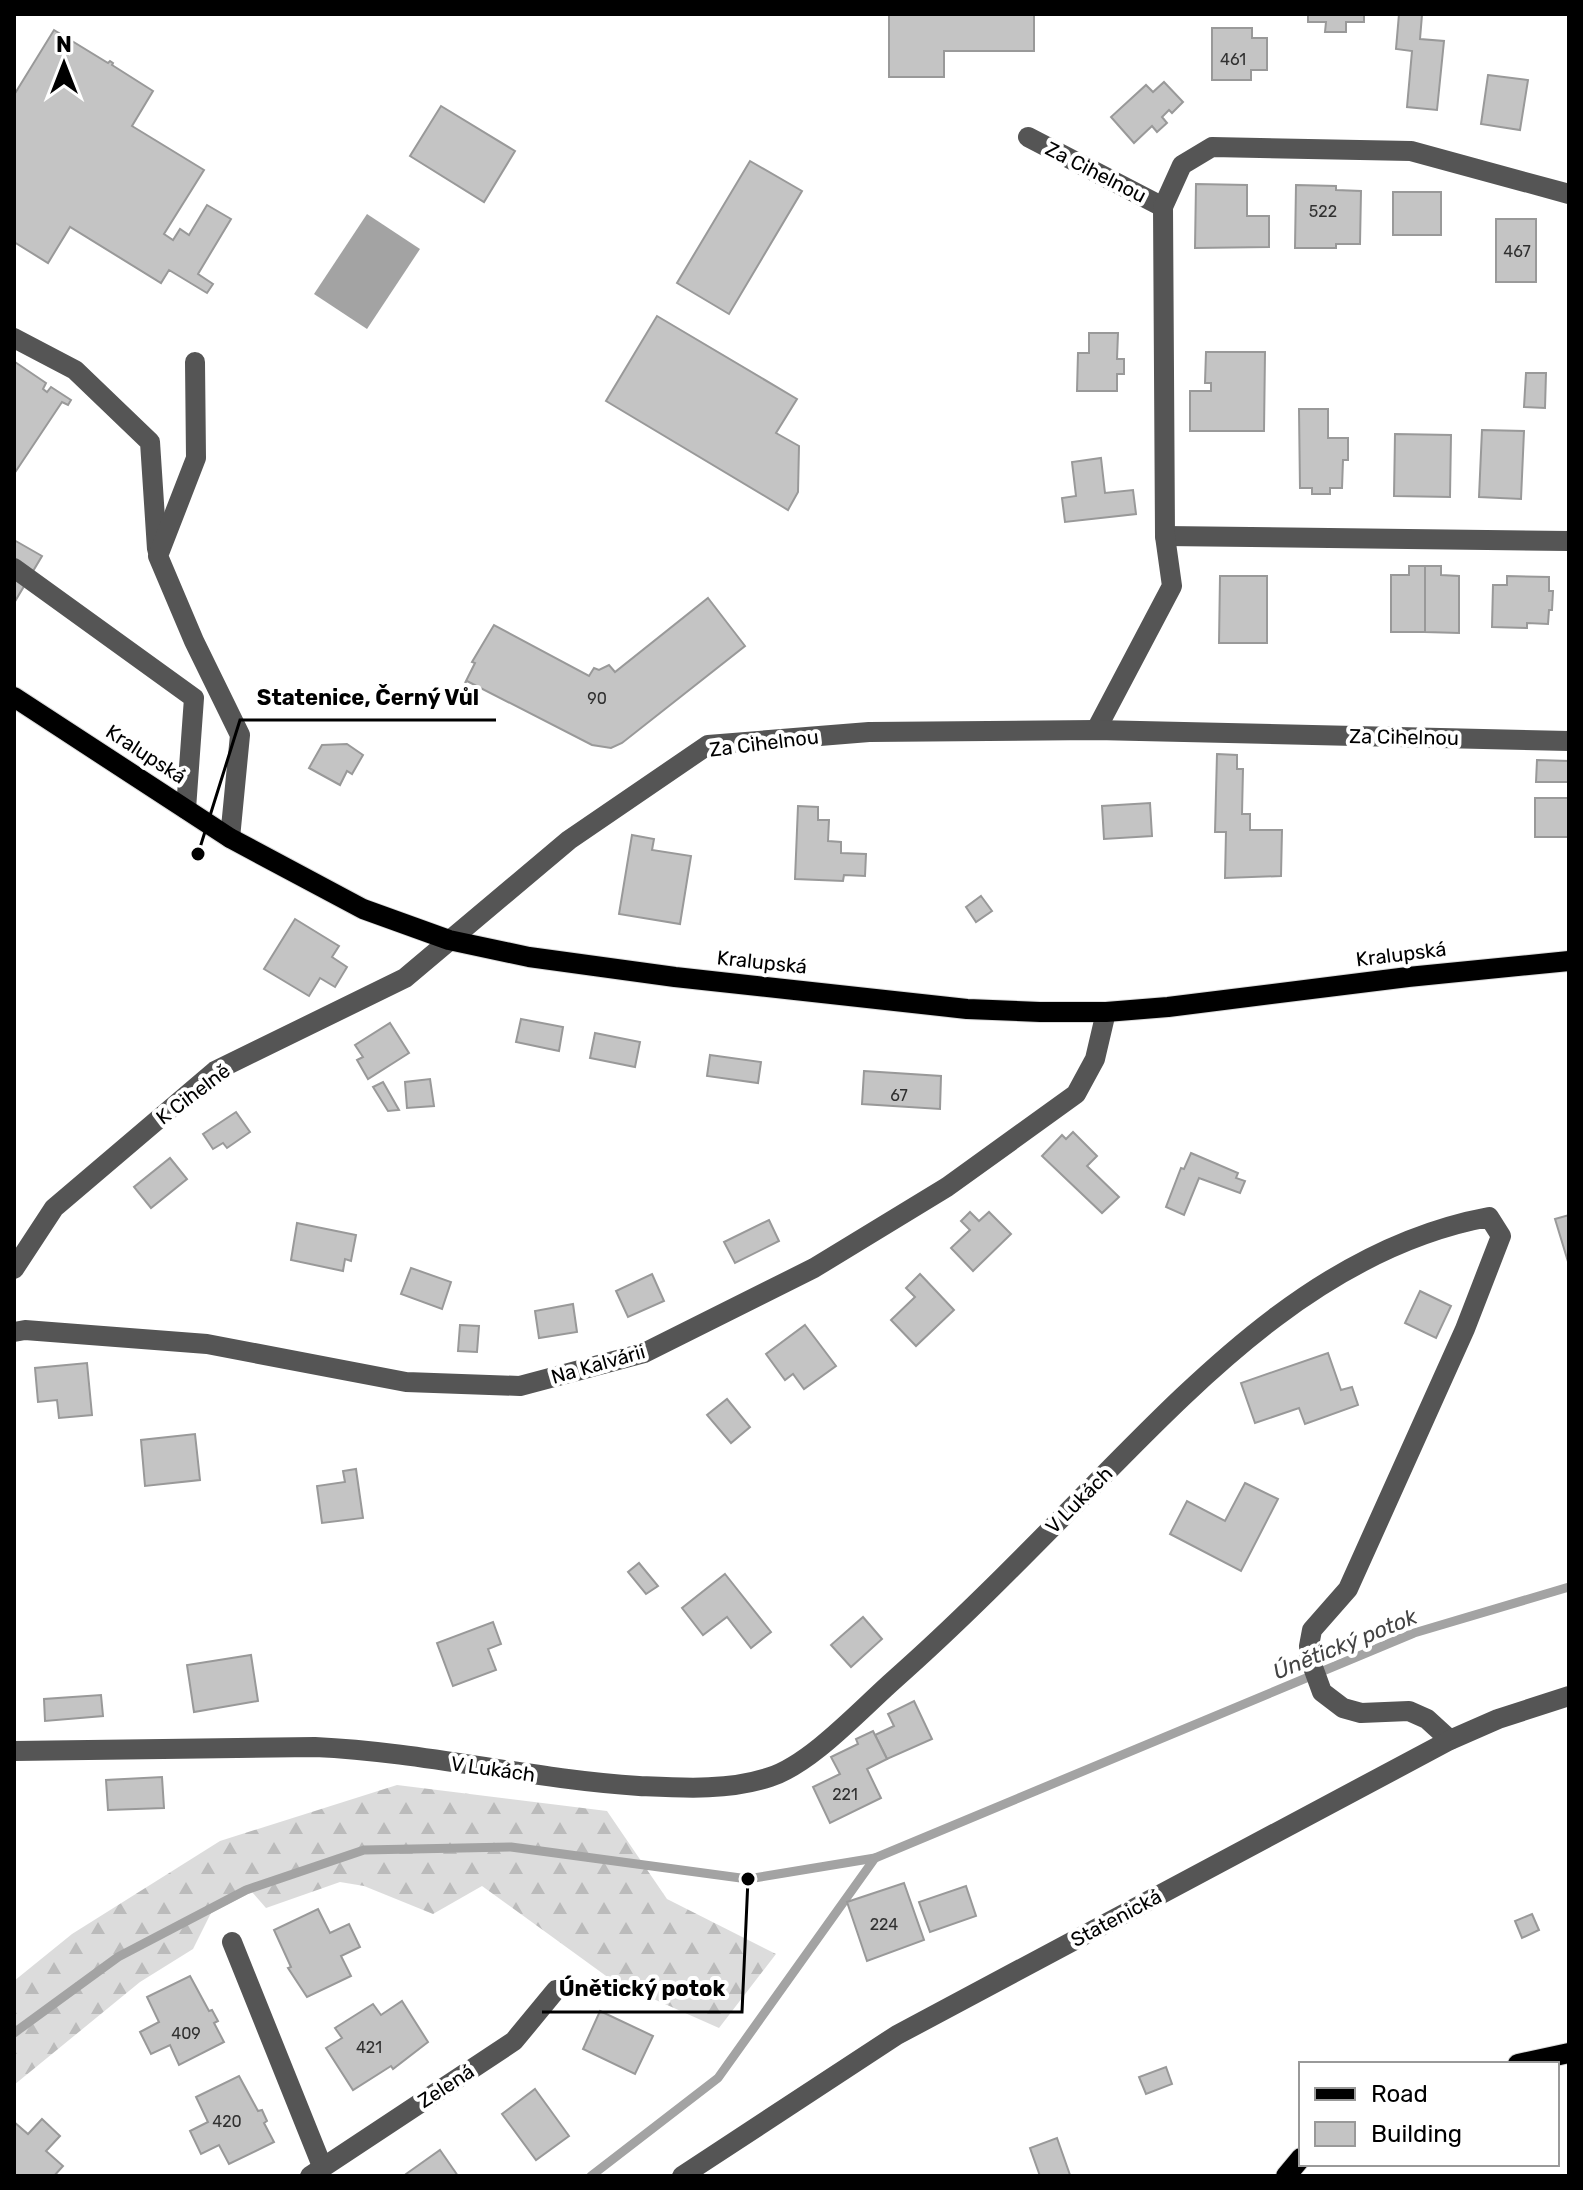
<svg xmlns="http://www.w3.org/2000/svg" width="1583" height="2190" viewBox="0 0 1583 2190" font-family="Rubik,sans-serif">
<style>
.forest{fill:url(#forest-firs)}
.water{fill:#a3a3a3}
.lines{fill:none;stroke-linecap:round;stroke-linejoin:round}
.stream{stroke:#a3a3a3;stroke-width:9}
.building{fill:#c4c4c4;stroke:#999;stroke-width:2}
.major-casing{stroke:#dbdbdb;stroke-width:22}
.minor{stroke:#555;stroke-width:20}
.major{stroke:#000;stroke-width:20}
.labels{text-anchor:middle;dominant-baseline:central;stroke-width:8;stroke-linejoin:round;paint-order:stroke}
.number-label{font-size:16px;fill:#313131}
.street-label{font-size:20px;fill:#000;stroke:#fff}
.water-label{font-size:22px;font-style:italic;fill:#444;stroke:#fff}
.leader{fill:none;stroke:#000;stroke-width:3}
.callout-dot{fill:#000;stroke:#fff;stroke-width:3}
.callout-label{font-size:22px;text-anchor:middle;font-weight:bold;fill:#000;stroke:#fff;stroke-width:8;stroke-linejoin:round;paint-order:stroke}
</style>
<defs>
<pattern id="forest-firs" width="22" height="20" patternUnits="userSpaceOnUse" patternTransform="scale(2)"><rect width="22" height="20" fill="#dcdcdc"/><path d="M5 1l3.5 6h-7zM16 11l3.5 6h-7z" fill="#bbb"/></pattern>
</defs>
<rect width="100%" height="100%" fill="#fff"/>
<path class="forest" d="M397,1785l210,26 60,88 109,55 -57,74 -106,-47 -131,-95 -49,28 -69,-28 -24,-4 -74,26 -14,-16 -41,21 -18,36 -53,33 -126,103v-104l58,-47 148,-93z"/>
<path class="water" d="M367,214l53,35 -53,80 -53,-35z"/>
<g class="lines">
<g class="stream">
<path d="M14,2033l104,-76 128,-67 118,-40 147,-3 237,32 127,-21 539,-225 155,-46"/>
<path d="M591,2176l127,-98 157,-220"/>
</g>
</g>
<g class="building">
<path d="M889,14h145v37h-90v26h-55z"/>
<path d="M1308,14h56v8h-18v10h-21l1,-10h-18z"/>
<path d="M1399,14l23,1 -2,24 24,2 -7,69 -30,-3 5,-56 -16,-2z"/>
<path d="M1212,28h40v10h15v32h-16v10h-39z"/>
<path d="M54,30l54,33 2,-2 3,2 -1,2 41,26 -21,35 72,44 -40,64 9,6 7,-11 9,6 18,-30 24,14 -33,55 15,10 -6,9 -38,-23 -8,13 -91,-56 -22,36 -34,-21v-147z"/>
<path d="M1488,75l40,5 -8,50 -39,-6z"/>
<path d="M1164,82l19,20 -11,11 -3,-3 -7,7 5,6 -10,9 -5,-6 -18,17 -23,-26 35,-32 7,7z"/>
<path d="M441,106l74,45 -31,51 -74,-46z"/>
<path d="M750,161l52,30 -73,123 -52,-31z"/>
<path d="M1196,184l51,1v31h22v31l-74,1z"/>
<path d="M1296,185l40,1v4l25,1 -1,53h-24v4h-41z"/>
<rect x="1393" y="192" width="48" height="43"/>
<rect x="1496" y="219" width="40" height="63"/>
<path d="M657,316l140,83 -21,34 23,13 -1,46 -10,18 -182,-109z"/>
<path d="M1089,333h29l-1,26h7v15h-7v17h-40l1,-38h11z"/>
<path d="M1206,352h59l-1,79h-74v-40h21v-8h-6z"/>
<path d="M15,362l31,21 -3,6 4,3 4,-5 20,13 -3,5 -6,-3 -48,72z"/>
<path d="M1526,373h20l-1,35 -21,-1z"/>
<path d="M1299,409h29v29h20v22h-5l-1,28h-12v6h-18v-6h-12z"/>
<path d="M1482,430l42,1 -3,68 -42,-2z"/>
<path d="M1395,434l56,1 -1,62 -56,-1z"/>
<path d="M1101,458l4,35 28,-3 3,24 -71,8 -3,-24 14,-2 -4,-34z"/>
<path d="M14,540l28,16 -28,47z"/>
<path d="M1409,566h16v66h-34v-57h18z"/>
<path d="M1425,566h16v9l18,1v57l-34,-1z"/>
<path d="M1220,576h47v67h-48z"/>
<path d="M1507,576l42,1v14h4l-1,19h-3l-1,14 -21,-1v5l-35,-1 1,-42h14z"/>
<path d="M708,598l37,48 -123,97 -11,5 -19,-3 -125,-64 -2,2 10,-20 -3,-1 22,-37 95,51 5,-8 5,2 10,-5 6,7z"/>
<path d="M347,744l16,11 -11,19 -5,-3 -7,14 -31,-17 13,-23z"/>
<path d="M1217,754l20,1v14h6l-1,45h8v16h32l-1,46 -56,2 1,-46h-11z"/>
<path d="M1537,760l32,1v21h-33z"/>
<rect x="1535" y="798" width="34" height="39"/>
<path d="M1150,803l2,33 -48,3 -2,-33z"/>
<path d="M798,806l20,1v13h11l-1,21 13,1v11l25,1 -1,22 -21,-1 -1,6 -48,-2z"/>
<path d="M632,835l22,4 -2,11 39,6 -11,68 -61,-10z"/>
<path d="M981,896l11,15 -16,11 -10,-15z"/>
<path d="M295,919l44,27 -7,11 15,10 -12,20 -15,-9 -11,18 -45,-27z"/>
<path d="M521,1019l42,8 -4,24 -43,-9z"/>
<path d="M390,1023l19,30 -41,26 -11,-19 6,-3 -8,-12z"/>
<path d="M595,1033l45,9 -5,25 -45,-9z"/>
<path d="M710,1055l51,7 -3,21 -51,-7z"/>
<path d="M864,1071l77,5 -1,33 -78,-5z"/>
<path d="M430,1079l4,27 -27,2 -2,-26z"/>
<path d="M383,1082l16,28 -11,1 -15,-24z"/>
<path d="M236,1112l14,20 -23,16 -4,-5 -10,6 -10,-15z"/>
<path d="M1073,1132l24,24 -10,10 32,31 -17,16 -60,-57 20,-21 4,4z"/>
<path d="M1191,1153l47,20 -2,5 9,3 -5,12 -41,-15 -15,37 -18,-8 15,-39 3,1z"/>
<path d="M170,1158l17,21 -36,29 -17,-21z"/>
<path d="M970,1212l9,9 10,-9 22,22 -38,37 -22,-23 19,-18 -9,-9z"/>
<path d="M1569,1215v50l-14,-46z"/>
<path d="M769,1220l10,21 -44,22 -11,-21z"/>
<path d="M297,1223l59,12 -5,26 -6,-2 -2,12 -52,-11z"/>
<path d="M411,1268l40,14 -9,27 -41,-15z"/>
<path d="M652,1274l12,27 -36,16 -12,-26z"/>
<path d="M920,1274l34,36 -38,36 -25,-26 24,-23 -9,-9z"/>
<path d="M1420,1291l31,15 -15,32 -31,-15z"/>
<path d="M573,1304l4,28 -38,6 -4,-27z"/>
<path d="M460,1325l19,1 -2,26 -19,-1z"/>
<path d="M805,1325l31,41 -32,23 -11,-15 -8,6 -19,-26z"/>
<path d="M1328,1353l13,37 11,-3 6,18 -53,19 -6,-16 -44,15 -14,-40z"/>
<path d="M87,1363l5,52 -33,3 -2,-18 -19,2 -3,-34z"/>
<path d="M727,1399l23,28 -19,16 -24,-28z"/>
<path d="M195,1434l5,46 -55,6 -4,-46z"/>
<path d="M356,1469l7,49 -41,5 -5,-37 28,-4 -2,-11z"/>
<path d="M1245,1483l33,16 -37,72 -71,-37 17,-33 38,20z"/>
<path d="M639,1563l19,23 -12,8 -18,-22z"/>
<path d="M725,1574l46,58 -20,16 -24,-31 -24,18 -21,-27z"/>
<path d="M863,1617l19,22 -31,28 -20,-22z"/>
<path d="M493,1622l8,22 -13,5 8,21 -43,16 -16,-43z"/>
<path d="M251,1655l7,46 -64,11 -7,-47z"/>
<path d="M101,1695l2,21 -58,5 -1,-22z"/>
<path d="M914,1701l18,38 -45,20 -12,-24 19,-9 -6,-12z"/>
<path d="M873,1731l14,28 -20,10 14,29 -51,25 -17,-36 27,-13 -9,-17 27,-13 -2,-5z"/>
<path d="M162,1777l2,31 -56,2 -2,-30z"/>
<path d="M904,1883l20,57 -57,21 -20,-59z"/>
<path d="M966,1886l10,30 -46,16 -11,-30z"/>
<path d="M318,1909l12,24 19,-9 11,23 -19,9 10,20 -44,21 -19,-29 3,-1 -17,-37z"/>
<path d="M1532,1914l7,16 -17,8 -7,-17z"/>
<path d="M190,1976l19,35 3,-1 6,11 -4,2 10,19 -45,23 -9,-20 -19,9 -11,-22 19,-10 -12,-25z"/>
<path d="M402,2001l26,41 -35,27 -2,-3 -38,24 -27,-42 16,-10 -7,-10 38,-24 8,11z"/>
<path d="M600,2011l53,25 -18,38 -52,-25z"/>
<path d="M1166,2067l6,17 -26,10 -7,-17z"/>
<path d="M239,2076l19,35 4,-1 5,11 -3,2 10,19 -45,22 -10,-19 -18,9 -11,-23 18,-9 -12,-25z"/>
<path d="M535,2089l34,47 -33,24 -34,-46z"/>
<path d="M42,2119l18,17 -14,15 17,15 -9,10h-40v-54l14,12z"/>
<path d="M1057,2138l13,37 -30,1 -10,-28z"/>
<path d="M440,2150l18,26h-51l-1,-2z"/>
</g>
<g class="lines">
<defs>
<g id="major">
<path d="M14,697l216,141 133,71 86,31 80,17 146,20 292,32 73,3h66l62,-5 240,-30 161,-16"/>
<path d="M1518,2064l51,-11"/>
<path d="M1286,2176l15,-18"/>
</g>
</defs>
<use href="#major" class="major-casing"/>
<g class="minor">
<path d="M1028,137l135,70"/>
<path d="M14,338l61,32 75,72 7,107"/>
<path d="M195,362l1,96 -38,98 36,85 46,94 -10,103"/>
<path d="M1165,536l404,5"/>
<path d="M14,568l180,130 -8,111"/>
<path d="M1096,730l76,-144 -7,-50 -2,-329 19,-42 30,-18 199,4 158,43"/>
<path d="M14,1269l40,-61 161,-137 190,-93 164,-138 139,-95 161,-13 227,-2 473,11"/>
<path d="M14,1332l11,-2 182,14 199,38 114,4 124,-33 170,-85 133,-81 129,-93 19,-35 11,-47"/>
<path d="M14,1751l301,-4c109,5 215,32 324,39 44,2 88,5 131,-9 41,-13 91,-68 125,-98 69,-61 134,-128 199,-194 111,-113 232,-238 395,-268l12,19 -36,93 -117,260 -36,41 -3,16 1,13 12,33 21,16 18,5 48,-2 18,8 23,21"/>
<path d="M232,1942l90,224"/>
<path d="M310,2176l204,-135 42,-51"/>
<path d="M682,2176l215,-141 553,-295 48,-21 71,-23"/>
</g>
<use href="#major" class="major"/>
</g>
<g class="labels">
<g class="number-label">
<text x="1233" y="59">461</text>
<text x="1323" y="211">522</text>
<text x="1517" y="251">467</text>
<text x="597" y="698">90</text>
<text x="899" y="1095">67</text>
<text x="845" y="1794">221</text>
<text x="884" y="1924">224</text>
<text x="186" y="2033">409</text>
<text x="369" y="2047">421</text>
<text x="227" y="2121">420</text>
</g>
<g class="street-label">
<text transform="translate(1096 172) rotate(27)">Za Cihelnou</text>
<text transform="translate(1404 737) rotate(1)">Za Cihelnou</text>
<text transform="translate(764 743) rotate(-7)">Za Cihelnou</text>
<text transform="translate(146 754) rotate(33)">Kralupská</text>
<text transform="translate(1401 954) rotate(-7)">Kralupská</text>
<text transform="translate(762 962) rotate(6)">Kralupská</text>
<text transform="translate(193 1094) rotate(-37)">K Cihelně</text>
<text transform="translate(598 1364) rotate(-16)">Na Kalvárii</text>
<text transform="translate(1079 1500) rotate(-45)">V Lukách</text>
<text transform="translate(493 1769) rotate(8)">V Lukách</text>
<text transform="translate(1116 1918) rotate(-28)">Statenická</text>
<text transform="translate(446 2086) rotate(-33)">Zelená</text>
</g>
<g class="water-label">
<text transform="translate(1345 1644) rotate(-22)">Únětický potok</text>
</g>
</g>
<path class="leader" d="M198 854L240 720H496M748 1879L742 2012H542"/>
<g class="callout-dot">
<circle cx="198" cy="854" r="8"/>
<circle cx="748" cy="1879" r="8"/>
</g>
<g class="callout-label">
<text x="368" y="705">Statenice, Černý Vůl</text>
<text x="642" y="1996">Únětický potok</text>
</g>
<rect width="1583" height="2190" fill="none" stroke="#000000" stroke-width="32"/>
<rect x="1299" y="2062" width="260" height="104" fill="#ffffff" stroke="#999999" stroke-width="2"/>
<rect x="1315" y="2088" width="40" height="12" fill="#000000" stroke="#999999" stroke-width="2"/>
<text x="1371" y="2102" font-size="24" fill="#000000">Road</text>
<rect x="1315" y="2122" width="40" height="24" fill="#c4c4c4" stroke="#999999" stroke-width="2"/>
<text x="1371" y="2142" font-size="24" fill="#000000">Building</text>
<g transform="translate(64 64)" stroke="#ffffff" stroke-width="6" paint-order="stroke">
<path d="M0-6L14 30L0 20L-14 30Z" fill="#000000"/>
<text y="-12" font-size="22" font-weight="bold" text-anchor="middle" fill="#000000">N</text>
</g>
</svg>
